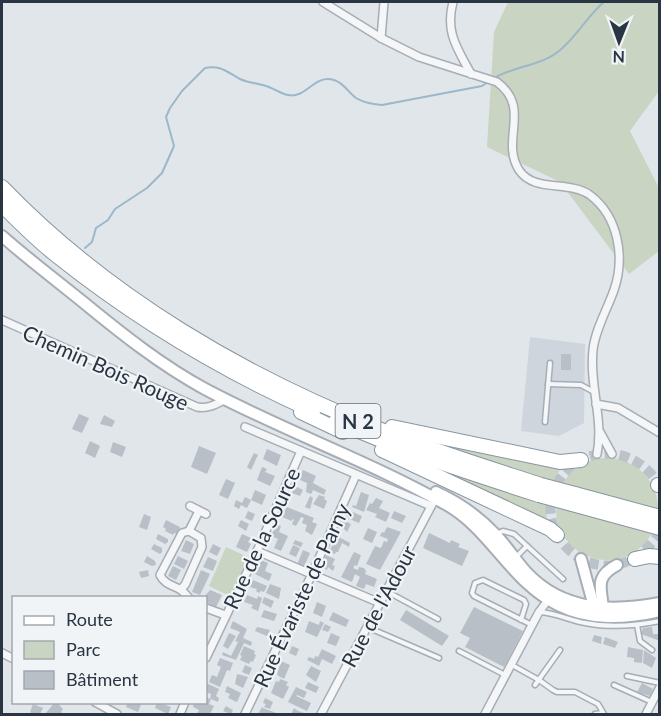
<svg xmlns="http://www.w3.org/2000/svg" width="661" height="716" viewBox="0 0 661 716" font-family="Lato,sans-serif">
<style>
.built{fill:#cfd5dc}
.green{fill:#c9d4c2}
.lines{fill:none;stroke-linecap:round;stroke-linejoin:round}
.stream{stroke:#9bb8cb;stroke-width:2}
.building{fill:#b8bfc7}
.secondary-tunnel{stroke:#bcc3c8;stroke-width:10;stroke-dasharray:10 5;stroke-linecap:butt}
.lane-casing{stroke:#a6adb4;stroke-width:7}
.street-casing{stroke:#a6adb4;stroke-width:10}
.secondary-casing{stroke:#a6adb4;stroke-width:14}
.highway-casing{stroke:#8895a1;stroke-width:16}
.lane{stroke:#f4f6f8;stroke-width:4}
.street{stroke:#f4f6f8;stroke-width:7}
.secondary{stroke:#fff;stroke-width:10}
.highway{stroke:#fff;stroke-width:14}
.highway-bridge-casing{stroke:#8895a1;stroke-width:16;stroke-linecap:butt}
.highway-bridge{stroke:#fff;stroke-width:14}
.labels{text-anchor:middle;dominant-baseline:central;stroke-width:4.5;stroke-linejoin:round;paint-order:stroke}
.shield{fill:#f1f4f7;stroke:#656e78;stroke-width:1.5}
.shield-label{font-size:20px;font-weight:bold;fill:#293542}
.street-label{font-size:21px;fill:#293542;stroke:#f1f4f7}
</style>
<rect width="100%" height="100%" fill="#e1e6ea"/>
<path class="built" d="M530,337l55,7 -1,79 -25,13 -38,-5z"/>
<g class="green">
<path d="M508,2h151v89l-29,40 29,57v63l-30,23 -69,-92 -73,-35 7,-115z"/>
<path d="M409,434l154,31c-13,19 -18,34 -16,56l-132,-60 57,-3z"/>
<circle cx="607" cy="509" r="51"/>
<path d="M226,547l22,10 -18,39 -21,-10z"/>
</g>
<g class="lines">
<g class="stream">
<path d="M494,78c20,-12 47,-12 65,-27 18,-14 28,-35 45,-49"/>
<path d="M85,248l7,-6 4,-14 12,-8 7,-11 32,-21 15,-15 12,-27 -8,-29 4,-9 12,-17 23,-23c16,-3 22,4 35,11 8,4 17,4 26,7 7,2 15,8 22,9 18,4 26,-21 46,-15 10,3 14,12 22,18 8,5 17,6 26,7l100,-19 7,-5"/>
</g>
</g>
<g class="building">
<rect x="561" y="354" width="10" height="16"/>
<path d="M79,414l10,4 -7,15 -10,-4z"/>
<path d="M104,415l11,6 -3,6 -12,-3z"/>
<path d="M90,441l10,5 -5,12 -10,-5z"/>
<path d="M113,442l13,5 -4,10 -12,-5z"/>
<path d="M199,446l17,7 -9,21 -16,-7z"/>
<path d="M267,449l14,6 -4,11 -14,-7z"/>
<path d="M254,453l4,2 -7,15 -4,-3z"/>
<path d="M262,467l5,2 -2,3 10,4 -5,10 -13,-6z"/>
<path d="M303,470l13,6 -3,7 13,7 -2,5 -11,-5 -2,4 -5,-2 1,-9 -9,-4z"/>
<path d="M226,479l9,4 -7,16 -9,-4z"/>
<path d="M295,486l8,4 -3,6 -8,-3z"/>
<path d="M255,490l11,5 -4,10 -11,-5z"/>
<path d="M361,492l8,3 -5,17 -12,-5 1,-2 3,1z"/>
<path d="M319,495l6,2 -1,2 3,2 -3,8 -11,-5z"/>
<path d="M310,496l3,2 -3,11 -5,-2z"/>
<path d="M245,497l6,3 -4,8 -6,-3 -2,4 -5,-3 2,-6 6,3z"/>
<path d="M376,498l7,3 -4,7 11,5 -4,9 -11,-5 2,-3 -11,-4 4,-7 2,1z"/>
<path d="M287,507l27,11 -2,4 5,2 -5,11 -7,-4 2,-6 -5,-2 2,-5 -3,-1 -5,9 -4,-2 2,-4 -2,-1v2l-10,-4 1,-3 -2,-3 4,-1z"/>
<path d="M348,510l14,6 -3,7 -14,-6z"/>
<path d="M248,511l7,3 -3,7 -7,-3z"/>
<path d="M394,511l12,5 -4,7 -11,-5z"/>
<path d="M144,514l7,3 -4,13 -8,-3z"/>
<path d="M341,519l10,5 -4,8 -6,-6z"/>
<path d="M166,520l14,7 -3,7 -3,-1 -1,2 -8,-4 1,-2 -3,-2z"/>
<path d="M241,520l8,4 -3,7 -8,-5z"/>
<path d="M271,522l10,4 -2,6 9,4 -7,15 -7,-3 4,-9 -7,-3 3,-6 -5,-3z"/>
<path d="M387,527l14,5 -21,38 -14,-6 9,-18 6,2 3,-7 3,1 1,-3 -8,-3 2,-4 2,1z"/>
<path d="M368,528l9,4 -5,11 -9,-4z"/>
<path d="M429,533l21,10 1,-3 9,4 -2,3 11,4 -7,15 -39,-18z"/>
<path d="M158,534l10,5v3l-3,2 -9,-5z"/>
<path d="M242,534l9,4 -3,4 3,2 -4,8 -11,-5z"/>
<path d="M339,537l11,6 -1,4 -7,-4 -4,9h-2l-1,2 -6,-2 6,-12h2z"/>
<path d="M186,540l8,4 -4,10 -9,-3z"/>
<path d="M295,540l8,3 -2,4 -8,-3z"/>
<path d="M154,544l8,4v4l-2,2 -9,-5z"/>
<path d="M213,544l8,4 -4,8 -8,-4z"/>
<path d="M293,545l7,3 -4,9 -7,-3z"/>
<path d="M303,550l7,3 -7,16 -7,-2z"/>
<path d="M354,552l7,3 -4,11 -2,-1 -2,3 5,2 1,-3 5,1 2,3 -1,3 12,5 -3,8 -8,-3 -2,5 -8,-3 4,-9 -5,-3 -3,8 -11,-5z"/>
<path d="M326,555l9,4 -3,6 3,1 -2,5 -5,-4 -1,3 -6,-3z"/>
<path d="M147,556l8,5 1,4 -4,1 -8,-4z"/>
<path d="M178,556l10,5 -4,8 -10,-5z"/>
<path d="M208,557l9,4 -4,10 -10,-4z"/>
<path d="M261,560l7,3 -3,8 7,3 -3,7 -14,-7z"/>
<path d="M173,566l8,4 -5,10 -8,-4z"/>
<path d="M148,570l1,6 -8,2 -2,-6z"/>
<path d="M201,570l9,4 -10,21 -8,-3z"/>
<path d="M253,580l14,6 -3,6 -3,-1 -2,2 -3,-2 1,-2 -7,-2z"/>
<path d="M270,584l11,4 -2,11 -13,-6z"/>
<path d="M210,590l12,5 -6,12 -10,-5v-4l-2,-1z"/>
<path d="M247,595l10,4 1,-3 4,2 -4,13 -7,-3 2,-3 -9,-3z"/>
<path d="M264,597l10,4 -3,7 -9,-5z"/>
<path d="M317,602l9,4 -4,11 -9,-4z"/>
<path d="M474,607l49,24 -19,36 -39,-20 5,-9 -10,-5z"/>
<path d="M264,610l13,4 -3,7 -13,-4z"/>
<path d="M406,610l43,26 -7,10 -42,-26z"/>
<path d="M333,612l16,8 -3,7 -17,-7z"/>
<path d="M233,621l14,8 -4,9 9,4 -1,4 -7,-3 -8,17 -14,-5 1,-3 8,4 7,-14 -3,-1 5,-9 -10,-4z"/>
<path d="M309,621l10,4 1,-4 4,2 -7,14 -12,-5z"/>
<path d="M325,624l6,3 -3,5 -6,-2z"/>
<path d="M257,627l13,3 -3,6 -12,-5z"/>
<path d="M652,627l1,7h7v7l-19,-7 2,-6z"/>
<path d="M229,633l7,3 -8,13 -5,-3z"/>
<path d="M331,633l9,4 -4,9 -9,-3z"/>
<path d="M594,635l8,2 -1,7 -9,-3z"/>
<path d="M605,637l13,5 -3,6 -12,-4z"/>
<path d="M244,646l11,5 -1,3 2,1 -3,7 -2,-1 -2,3 -9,-4 2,-4 -2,-1z"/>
<path d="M292,646l7,3 -3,7 -7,-3z"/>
<path d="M628,647l15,3 -1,13 -8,-1v-4l-7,-1z"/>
<path d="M322,649l14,7 -4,8 -10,-5 -3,7 -12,-6 2,-3 5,2 1,-3 3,1z"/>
<path d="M644,650l12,8 -4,10 -9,-5z"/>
<path d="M220,658l13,5 -3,8 -3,-1 -7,17 -11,-5 3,-7 5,2 4,-10 -4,-2z"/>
<path d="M281,661l9,4 -6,14 -7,-4z"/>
<path d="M245,665l7,3 -3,7 -7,-3z"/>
<path d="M311,666l10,5 -5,11 -10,-7z"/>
<path d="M237,674l11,3 -5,11 -8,-4z"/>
<path d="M280,679l8,3 -2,3 3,2 -6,12 -12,-6 5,-12 3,1z"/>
<path d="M308,682l11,5 -3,6 -11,-5z"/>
<path d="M206,683l13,6 -3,7 3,2 -1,4 -7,-3 -2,5 5,2 -4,8h-13l2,-4 -6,-3 1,-5h12v-5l4,2 1,-5 -5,-2z"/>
<path d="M642,683l11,6 -3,7 -13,-4z"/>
<path d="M227,686l14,7 -4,9 -9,-4 2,-4 -5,-2z"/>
<path d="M296,687l11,5 -3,6 -7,-3 -1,1 15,7 -4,8 -19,-9z"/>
<path d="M265,698l8,4 -3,7 -6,-2 2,-3 -3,-1z"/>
<path d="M55,702l5,2 -1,1 4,4 -2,3 3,2h-19z"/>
<path d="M128,702h14l-4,10 -12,-5z"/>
<path d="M157,702l14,5 -3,7 -13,-6z"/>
<path d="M33,704l10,4 -3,6h-7l-3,-2z"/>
<path d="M226,706l7,4 -2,4 -8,-3z"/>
<path d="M262,707l1,1 16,6h-21z"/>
<path d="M294,708l4,3 9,3h-16z"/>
</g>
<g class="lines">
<path class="secondary-tunnel" d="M660,489c-7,-19 -26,-32 -45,-35 -17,-2 -35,3 -47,15 -57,58 38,145 92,63"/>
<defs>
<g id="lane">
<path d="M548,384l33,1 13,7"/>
<path d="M545,422l5,-59"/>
<path d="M496,534l7,-3 11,3 49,45"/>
<path d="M517,556l10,-10"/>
<path d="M386,591l52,28"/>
<path d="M539,612c17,1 30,8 46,11 25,5 50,3 75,-2"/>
<path d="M521,620l5,-16 -2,-4 -41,-20 -8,3 -3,10 2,3 58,29"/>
<path d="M637,625l3,16 12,9"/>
<path d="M367,627l72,31"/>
<path d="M459,651l46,24"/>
<path d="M512,665l27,15 14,10 4,2h18l23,12 6,10"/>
<path d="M627,676l33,7"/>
<path d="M535,685l25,-35"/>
<path d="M614,685l38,17"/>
<path d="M595,714l7,-1"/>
</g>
<g id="street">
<path d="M323,2l58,36 38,19 78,25c35,26 3,58 22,88 15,23 50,10 71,25 29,22 35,63 24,95 -7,20 -19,40 -21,60 -4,35 11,69 4,104"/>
<path d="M453,2c-8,30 4,46 18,72"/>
<path d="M381,38l3,-36"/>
<path d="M2,320l195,87c12,2 19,-3 29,-8"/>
<path d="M596,404l22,4 42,25"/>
<path d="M245,427l186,79"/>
<path d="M600,432l12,22"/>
<path d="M190,506l16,8"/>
<path d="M189,531l10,-20"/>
<path d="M257,551l123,52"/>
<path d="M181,589l4,-4 17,-38 -1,-9 -12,-7 -7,2 -22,42c5,10 13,10 21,15 3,2 5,5 8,8"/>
<path d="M206,608l19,7"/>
<path d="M2,653l12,6"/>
<path d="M206,658l51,-107 44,-100"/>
<path d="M95,702l22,12"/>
<path d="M180,714l5,-12"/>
<path d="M245,714l67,-140 44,-99"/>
<path d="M321,714l114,-215"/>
<path d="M485,714l54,-102 9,-12"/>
<path d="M646,714l14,-27"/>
</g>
<g id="secondary">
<path d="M2,236c26,23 54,44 81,66 39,32 78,63 122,87 79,42 164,72 242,116 44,25 64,77 111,100 32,16 67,14 102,6"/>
<path d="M436,492c22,10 42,24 59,42 12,12 21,27 32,39 36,38 84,39 133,30"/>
<path d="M581,559l15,55"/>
<path d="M603,613c0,-23 -11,-35 14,-48"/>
</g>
<g id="highway">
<path d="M2,187c106,110 243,190 384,245 51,20 103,36 155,53"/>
<path d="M2,205c17,17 35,35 54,50 79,63 165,115 257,156"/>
<path d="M301,412l42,20"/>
<path d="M336,421c66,30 134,52 203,74"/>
<path d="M392,427l168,35 21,-2"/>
<path d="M382,450l168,79 7,6"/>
<path d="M658,485h2"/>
<path d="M575,494l85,23"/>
<path d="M572,504l88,24"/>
<path d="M635,559l14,-3 11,1"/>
</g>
</defs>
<use href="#lane" class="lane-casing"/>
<use href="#street" class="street-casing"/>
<use href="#secondary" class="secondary-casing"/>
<use href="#highway" class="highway-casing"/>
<use href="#lane" class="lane"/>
<use href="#street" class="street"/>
<use href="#secondary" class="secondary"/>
<use href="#highway" class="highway"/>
<defs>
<g id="highway-bridge">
<path d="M541,485l34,9"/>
<path d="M539,495l33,9"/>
</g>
</defs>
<use href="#highway-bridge" class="highway-bridge-casing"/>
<use href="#highway-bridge" class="highway-bridge"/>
</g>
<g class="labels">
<rect class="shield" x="335.5" y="404" width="45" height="34" rx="4.5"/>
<g class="shield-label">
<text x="358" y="421">N 2</text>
</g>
<g class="street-label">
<text transform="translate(106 367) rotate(24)">Chemin Bois Rouge</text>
<text transform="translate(261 538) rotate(-65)">Rue de la Source</text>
<text transform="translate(301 595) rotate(-65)">Rue Évariste de Parny</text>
<text transform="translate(378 606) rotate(-62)">Rue de l'Adour</text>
</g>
</g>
<rect width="661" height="716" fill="none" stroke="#293542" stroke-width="6"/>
<rect x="12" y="596" width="195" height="108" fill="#f1f4f7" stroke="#a1a8af" stroke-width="1.5"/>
<rect x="24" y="616" width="30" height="9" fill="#ffffff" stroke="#a1a8af" stroke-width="1.5"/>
<text x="66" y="626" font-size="18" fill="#293542">Route</text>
<rect x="24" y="641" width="30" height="18" fill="#c9d4c2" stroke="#a1a8af" stroke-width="1.5"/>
<text x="66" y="656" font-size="18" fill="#293542">Parc</text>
<rect x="24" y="671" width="30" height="18" fill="#b8bfc7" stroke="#a1a8af" stroke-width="1.5"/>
<text x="66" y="686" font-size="18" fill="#293542">Bâtiment</text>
<g transform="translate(619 42) rotate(181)" stroke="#f1f4f7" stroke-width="4.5" paint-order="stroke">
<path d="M0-4.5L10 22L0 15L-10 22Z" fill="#293542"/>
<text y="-9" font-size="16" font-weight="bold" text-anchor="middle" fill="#293542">N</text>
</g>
</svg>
